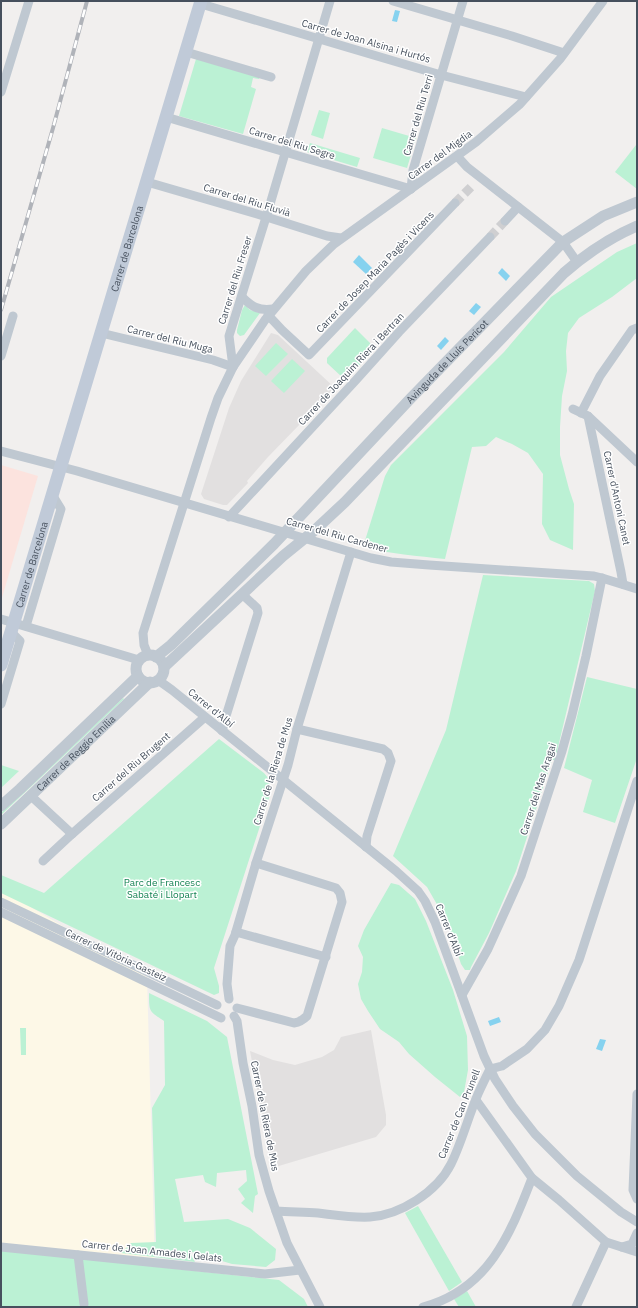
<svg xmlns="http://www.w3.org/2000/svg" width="638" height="1308" viewBox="0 0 638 1308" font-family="'IBM Plex Sans',sans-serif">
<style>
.commercial{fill:#fdf8e7}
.education{fill:#e2e0e0}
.medical{fill:#fce3de}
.green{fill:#bbf1d4}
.water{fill:#86d2ef}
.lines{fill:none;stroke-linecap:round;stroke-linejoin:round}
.minor-tunnel{stroke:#cfcfd1;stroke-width:9;stroke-dasharray:9 4.5;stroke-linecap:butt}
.minor{stroke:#bfc8d1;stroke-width:9}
.tertiary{stroke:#bfc8d1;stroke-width:11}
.secondary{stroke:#c0cad8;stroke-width:13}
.rail-casing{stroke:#b0b3b9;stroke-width:4}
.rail{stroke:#fff;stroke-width:2.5;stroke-dasharray:8;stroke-linecap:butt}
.labels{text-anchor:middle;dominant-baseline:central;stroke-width:3;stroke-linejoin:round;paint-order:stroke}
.street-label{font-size:10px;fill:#46505d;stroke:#fff}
.park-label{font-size:10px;fill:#138252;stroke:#fff}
</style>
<rect width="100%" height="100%" fill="#f1efee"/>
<path class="commercial" d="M1,889l146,88 8,289 -154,-16z"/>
<g class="education">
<path d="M271,333l7,2 57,53 -67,69 -21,24 1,2 -21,22h-4l-19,-6 -3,-5 28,-86 12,-27z"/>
<path d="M371,1030l15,85v10l-10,12 -104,31 -22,-117 23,9 22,5 27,-8 12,-7 7,-13z"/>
</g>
<path class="medical" d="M1,465l37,11 -37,125z"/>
<g class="green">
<path d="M196,59l64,18 -1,2 -6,-1 -2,9 5,2 -13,45 -64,-18z"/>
<path d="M319,110l11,3 -7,26 -12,-4z"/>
<path d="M382,128l34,10 -9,30 -34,-10z"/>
<path d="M310,143l50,15 -3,9 -50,-15z"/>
<path d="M636,145l1,1v43l-22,-17z"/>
<path d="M637,243v35l-25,19 -33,21 -11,15 -2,18 1,20 -5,25 -2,31v28l9,34 5,15 -1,46 -23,-10 -8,-16 1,-50 -15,-21 -16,-9 -16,-7 -10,9 -14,1 -27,112c-27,-3 -55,-5 -82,-12l22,-71 6,-11 113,-113 47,-55 66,-45z"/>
<path d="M245,305l5,5 10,3 -16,22 -4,1 -3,-3v-3l5,-20z"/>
<path d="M355,328l20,20 -27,30h-5l-16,-15v-5z"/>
<path d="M276,343l12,11 -22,22 -11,-10z"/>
<path d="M292,359l13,12 -21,22 -13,-12z"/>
<path d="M483,575l106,6 5,3 1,7 -40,169h-3l-36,111 -27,62 -18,34 -1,3h-5l-4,-6 -10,-31 -12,-25 -12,-21 -34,-31 53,-126z"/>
<path d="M587,677l50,12v69l-22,65 -32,-11 9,-32 -28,-12z"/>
<path d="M123,698l1,1 -123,116v-2z"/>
<path d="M219,739l45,34 5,6 2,13 -57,176 5,18v7l-5,2 -213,-102v-18l43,18z"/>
<path d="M1,765l18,6 -18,17z"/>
<path d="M391,883l8,2 16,14 11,22 27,69 14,46 1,34 -4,22 -4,5 -25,-20 -26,-23 -10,-12 -19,-13 -12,-18 -7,-12 -3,-15 4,-12 1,-15 -5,-11 6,-16z"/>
<path d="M149,993l58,28 20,16 31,157 -3,2 -2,17 -12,-10 4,-4 -7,-10 9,-8 -1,-11 -29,3 -1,14 -11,-5 -2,-7 -28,4 9,43 44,-3 22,9 26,21 -1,11 -9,7 -34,-3 -43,-13 6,11 -74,-9 10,-10 25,-1 -4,-134 13,-23 -1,-64c-15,-10 -15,-9 -15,-28z"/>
<path d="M20,1028h6v27h-5z"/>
<path d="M418,1206l44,76 -13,9 -44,-78z"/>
<path d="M1,1250l278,30 25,19 4,8h-307z"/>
<path d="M467,1291l9,16h-17l-5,-8z"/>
</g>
<g class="water">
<path d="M395,10l5,1 -3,11 -5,-1z"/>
<path d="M359,255l13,13 -6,6 -13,-12z"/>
<path d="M502,268l8,8 -4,5 -8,-8z"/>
<path d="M476,303l5,4 -7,8 -5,-4z"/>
<path d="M445,337l4,4 -8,9 -4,-4z"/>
<path d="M499,1017l2,5 -11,4 -2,-5z"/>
<path d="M600,1039l6,1 -4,11 -6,-2z"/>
</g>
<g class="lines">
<g class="minor-tunnel">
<path d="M455,203l19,-19"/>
<path d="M490,237l15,-16"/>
</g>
<g class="minor">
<path d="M393,1l119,35 52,17"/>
<path d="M201,4l240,71 85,22"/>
<path d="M186,52l85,25"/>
<path d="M1,92l28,-91"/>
<path d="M166,117l245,72"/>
<path d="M457,156l10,11 96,75 14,20"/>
<path d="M147,182l110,32 70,22 14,2"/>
<path d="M411,189l2,-19 50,-169"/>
<path d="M505,221l13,-14"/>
<path d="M242,297c10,10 17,14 31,12"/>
<path d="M268,315l14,15 27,25 146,-152"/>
<path d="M101,333l112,27 20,7"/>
<path d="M1,356l12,-40"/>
<path d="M233,367l-4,-31 39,-125 62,-210"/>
<path d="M573,409l15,7 49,46"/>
<path d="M581,413l19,-37 32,-46 5,-2"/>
<path d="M588,416l33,156 2,12"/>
<path d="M1,451l76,20 294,87 20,4 38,3 165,11 8,2 35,11"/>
<path d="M229,517l127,-137 43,-48 91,-95"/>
<path d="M1,619l138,41"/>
<path d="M26,626l35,-117 -8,-13"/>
<path d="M148,655l-4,-10 -1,-12 68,-215 7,-20 15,-31 32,-47 41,-49 28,-27 142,-102 44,-38 40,-45 43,-58"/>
<path d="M158,680l14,10 224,181 22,20 7,10 10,21 49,134 11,23 18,27 22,28 42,42 44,36 16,10"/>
<path d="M1,704l19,-63 -9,-9"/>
<path d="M297,729l86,20 5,4 3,8 -24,75 -1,11"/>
<path d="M222,731l4,-15 32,-103 -1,-5 -14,-13"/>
<path d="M31,796l41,38 133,-117"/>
<path d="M43,861l29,-27"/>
<path d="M1,902l216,103"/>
<path d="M1,912l220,106"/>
<path d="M236,932l90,25"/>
<path d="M462,995l26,-46 33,-73 41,-125 10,-36 14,-59 16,-78"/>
<path d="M229,999l-2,-15 3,-38 5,-11 21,-72 32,-98 9,-36 54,-177"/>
<path d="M237,1008l57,15c6,-1 9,-3 13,-7l35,-114 -2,-9 -4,-5 -80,-25"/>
<path d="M234,1016l3,5 6,42 9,43 7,49 10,36 18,52 33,64"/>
<path d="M637,1094l-4,96 4,9"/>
<path d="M476,1100l56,78 27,22 47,42 31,10"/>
<path d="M276,1211c14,1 28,1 42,2 17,2 35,5 52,4 30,-2 67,-25 81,-53 11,-22 17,-47 27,-70 4,-9 8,-17 12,-25l12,-3 25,-17 18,-19 14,-24 20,-46 58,-179"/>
<path d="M1,1247l264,27 35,-4"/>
<path d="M622,1247l10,-3 5,-11"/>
<path d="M78,1255l6,49"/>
<path d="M423,1307c65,-17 87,-72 109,-129"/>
<path d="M576,1307l30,-65"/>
</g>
<g class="tertiary">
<circle cx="150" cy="669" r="14"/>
<path id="s1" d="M156,657l15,-12 103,-101 137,-146 152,-156 40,-26 34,-14"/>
<path d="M164,667l119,-111 32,-26 30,-28 219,-229c23,-20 45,-35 73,-47"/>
<path d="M1,806l19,-17 118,-113"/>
<path id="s2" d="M1,824l149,-142"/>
</g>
<path class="secondary" id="s3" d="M1,665l200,-664"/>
<defs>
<path id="rail" d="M1,310l52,-182 34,-127"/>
</defs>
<use href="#rail" class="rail-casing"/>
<use href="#rail" class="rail"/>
</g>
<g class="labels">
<g class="street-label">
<text transform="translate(366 41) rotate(16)">Carrer de Joan Alsina i Hurtós</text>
<text transform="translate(418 115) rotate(-74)">Carrer del Riu Terri</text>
<text transform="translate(292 143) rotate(17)">Carrer del Riu Segre</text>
<text transform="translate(440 155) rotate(-36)">Carrer del Migdia</text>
<text transform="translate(247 200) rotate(17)">Carrer del Riu Fluvià</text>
<text stroke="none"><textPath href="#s3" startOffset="435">Carrer de Barcelona</textPath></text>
<text transform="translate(375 272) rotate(-46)">Carrer de Josep Maria Pagès i Vicens</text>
<text transform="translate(235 280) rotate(-73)">Carrer del Riu Freser</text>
<text transform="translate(170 339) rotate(14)">Carrer del Riu Muga</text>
<text stroke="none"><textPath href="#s1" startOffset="415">Avinguda de Lluís Pericot</textPath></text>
<text transform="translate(351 369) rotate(-47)">Carrer de Joaquim Riera i Bertran</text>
<text transform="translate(617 498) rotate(78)">Carrer d'Antoni Canet</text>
<text transform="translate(337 535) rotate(16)">Carrer del Riu Cardener</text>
<text stroke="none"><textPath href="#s3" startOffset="105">Carrer de Barcelona</textPath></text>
<text transform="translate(211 708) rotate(39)">Carrer d'Albí</text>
<text stroke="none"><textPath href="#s2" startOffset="103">Carrer de Reggio Emília</textPath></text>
<text transform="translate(131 767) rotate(-41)">Carrer del Riu Brugent</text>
<text transform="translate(273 771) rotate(-73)">Carrer de la Riera de Mus</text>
<text transform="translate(538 789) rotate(-72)">Carrer del Mas Aragai</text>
<text transform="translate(449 930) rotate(68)">Carrer d'Albí</text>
<text transform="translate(116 955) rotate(25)">Carrer de Vitòria-Gasteiz</text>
<text transform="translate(459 1114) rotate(-68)">Carrer de Can Prunell</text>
<text transform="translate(265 1116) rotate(79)">Carrer de la Riera de Mus</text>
<text transform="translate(152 1251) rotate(6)">Carrer de Joan Amades i Gelats</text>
</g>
<g class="park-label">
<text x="162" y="882">Parc de Francesc<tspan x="162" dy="12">Sabaté i Llopart</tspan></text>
</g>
</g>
<rect width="638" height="1308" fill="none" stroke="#46505d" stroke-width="4"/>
</svg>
